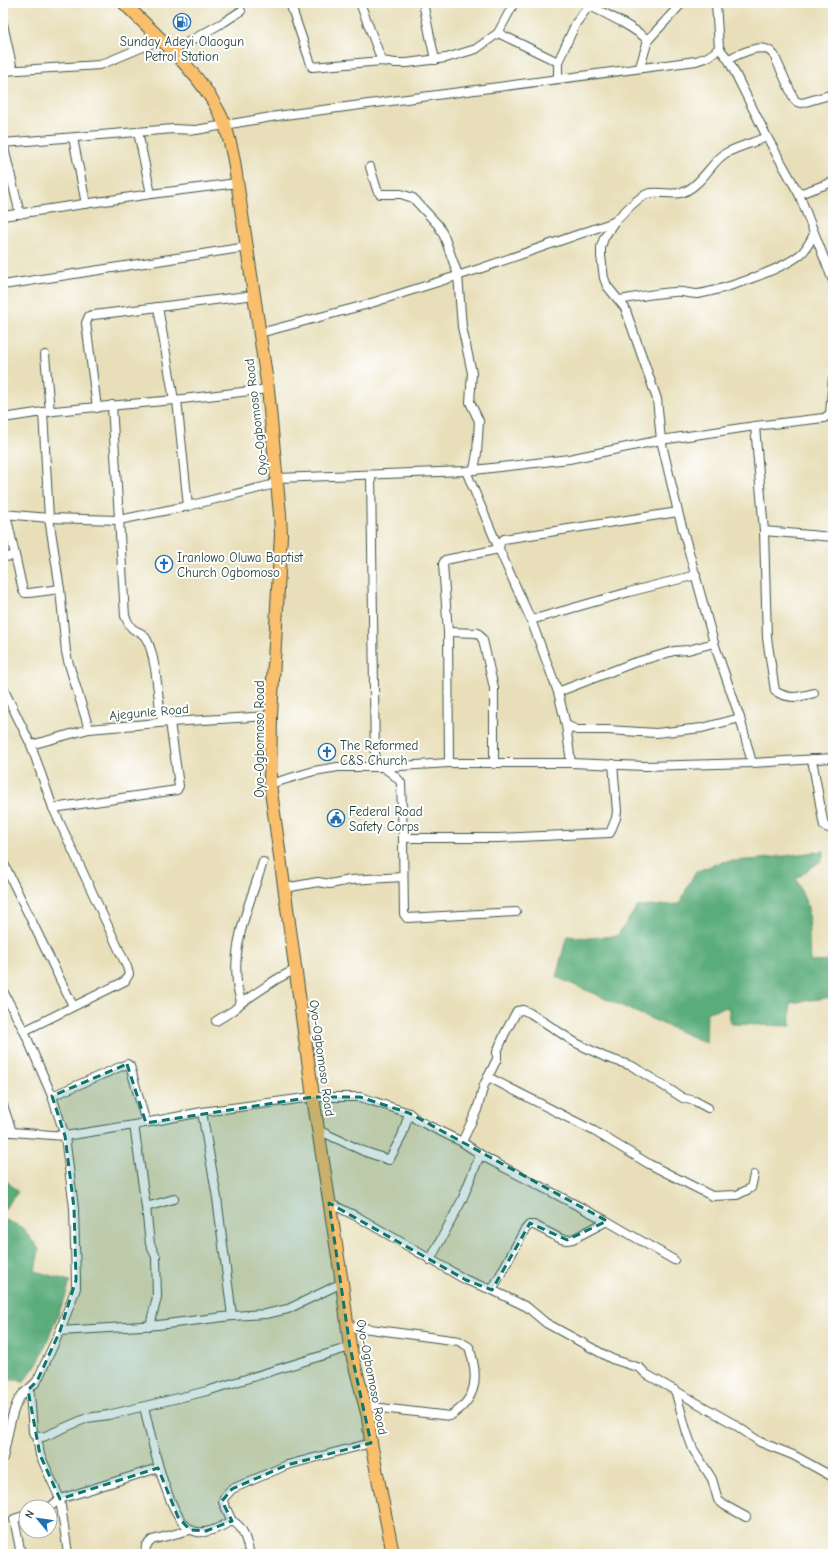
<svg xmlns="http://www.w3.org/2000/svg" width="836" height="1557" viewBox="0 0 836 1557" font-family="'Comic Neue',sans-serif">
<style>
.forest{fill:#5aac7a;stroke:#3c7457}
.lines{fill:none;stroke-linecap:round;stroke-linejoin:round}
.minor-casing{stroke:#3d5548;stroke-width:10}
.highway-casing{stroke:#3d5548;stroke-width:14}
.minor{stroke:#fff;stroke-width:8}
.highway{stroke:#f9bf6d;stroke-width:12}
.marked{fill:#0f766e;fill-opacity:0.2;stroke:#0f766e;stroke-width:3;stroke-dasharray:8 5;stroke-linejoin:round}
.labels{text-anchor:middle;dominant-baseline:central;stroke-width:4;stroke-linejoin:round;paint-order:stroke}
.poi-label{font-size:13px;fill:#1f3d34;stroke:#fff;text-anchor:start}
.street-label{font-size:13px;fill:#1f3d34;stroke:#fff}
</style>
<rect width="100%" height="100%" fill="#fff"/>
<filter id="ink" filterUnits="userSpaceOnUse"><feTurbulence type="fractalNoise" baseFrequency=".025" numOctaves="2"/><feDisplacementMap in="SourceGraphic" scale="8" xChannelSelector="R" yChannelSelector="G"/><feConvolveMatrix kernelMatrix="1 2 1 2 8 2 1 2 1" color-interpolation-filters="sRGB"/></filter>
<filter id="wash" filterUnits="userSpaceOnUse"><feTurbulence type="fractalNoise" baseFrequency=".012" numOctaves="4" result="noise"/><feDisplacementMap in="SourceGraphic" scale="16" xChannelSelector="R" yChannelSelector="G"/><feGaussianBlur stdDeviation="0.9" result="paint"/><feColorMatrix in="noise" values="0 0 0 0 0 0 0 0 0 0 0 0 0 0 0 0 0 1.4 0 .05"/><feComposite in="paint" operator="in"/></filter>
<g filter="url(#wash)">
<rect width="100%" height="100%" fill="#e8dfba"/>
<g class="forest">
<path d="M824,851l-2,9 -26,19 12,28 2,55 23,-1v36l-43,6 1,23 -60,-2 -3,-17 -21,5 -1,31 -150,-66 11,-41 21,2 29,-2 20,-29 42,-3 16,-32 26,-10 39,-3z"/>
<path d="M3,1177l15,15 -15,19z"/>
<path d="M3,1219l19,8 17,22 -4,22 35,10 -5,17 -26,63 -15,20 -21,-2z"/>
</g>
</g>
<g filter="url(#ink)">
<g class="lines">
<defs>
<g id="minor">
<path d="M290,3l22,64 70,-6 13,2h12l39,-5 30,-9 22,-16 16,-30"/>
<path d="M360,3l22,58"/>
<path d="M423,3l12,57"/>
<path d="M588,5c22,11 42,20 60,35"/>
<path d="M3,24l10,46"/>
<path d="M498,33l60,29"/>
<path d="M719,48l9,11 39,78 32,57 34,87"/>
<path d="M172,51l52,-29 17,-11"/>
<path d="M728,59c13,-5 35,-19 46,-4l20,44 3,3 5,1 31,-9"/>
<path d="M640,67l8,-27 34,-37"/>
<path d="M3,71l97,-6 60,-25"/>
<path d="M558,79v-17l18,-39 15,-20"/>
<path d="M138,132l13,62"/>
<path d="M73,138l13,66"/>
<path d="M3,143l170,-14 23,1 81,-14 419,-55c9,-3 16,-5 23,-13l-3,-45"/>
<path d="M3,144l17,70"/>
<path d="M370,167l7,23 3,4h21l12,4 25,27 6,11 14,39 4,52 10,46 -2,29 9,19 -2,32 -3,17"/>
<path d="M799,194l34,-12"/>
<path d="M3,216l148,-22 86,-11"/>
<path d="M614,222l-10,16 -3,9v9l3,22 3,8 18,22 32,91 4,41 17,72 36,131 26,75 12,45"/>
<path d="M3,285l244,-38"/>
<path d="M619,300c18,-3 37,-7 55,-8 8,-1 17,2 24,2 24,-4 88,-25 105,-42 4,-5 8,-12 11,-18"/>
<path d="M158,307l16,93h3l11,106"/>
<path d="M260,333l105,-28 114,-36 135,-47c10,-9 21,-23 33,-28 12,-4 28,3 39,-3 18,-9 26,-30 40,-38 11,-6 29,-11 41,-16"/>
<path d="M45,355l5,57"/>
<path d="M97,408l-11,-85 3,-7 5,-1 161,-20"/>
<path d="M43,412l6,106 11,71 6,63 2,9 21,68"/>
<path d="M3,418l40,-6 131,-12 94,-11"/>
<path d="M755,426l9,105 3,107 8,53c14,9 24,6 39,2"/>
<path d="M466,471l33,78 32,71 27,72 8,33 5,38"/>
<path d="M371,475l4,283c6,11 19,14 26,25l2,55 1,76 3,4 109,-6"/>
<path d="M3,514l46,4 70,2 69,-14 83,-21 6,-7 189,-7 103,-12 92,-19 94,-14 69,-8 6,-4 3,-36"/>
<path d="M6,514l17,77 2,2h4l31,-4"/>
<path d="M764,531l69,6"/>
<path d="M3,557l12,-1"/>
<path d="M531,620l98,-28 67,-17"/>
<path d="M448,632l30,1 5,7 11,48v76"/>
<path d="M3,688l28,57 22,63 74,159 2,7 -4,7 -101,50"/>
<path d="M558,692l75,-29 41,-12 14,-1 26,-7"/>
<path d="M566,725l11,5h31l48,3 46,-5 38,-10"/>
<path d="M31,745l58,-16 81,-7 101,-6"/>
<path d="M812,759l12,67 9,4"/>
<path d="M449,763l-1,-131 -5,-68 2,-4 54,-11 1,-6 4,-4 174,-27"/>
<path d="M270,784l44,-13 24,-4h46l65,-4h122l74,3 107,-3 81,-5"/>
<path d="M53,808l124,-18 2,-4 -9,-64 -9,-5c-3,-21 -5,-60 -14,-77 -5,-9 -7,-6 -14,-11 -4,-3 -6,-9 -8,-13l-13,-211"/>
<path d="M403,838h96l111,-5 6,-15 1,-7 -4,-47"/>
<path d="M3,862l70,144"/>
<path d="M285,888l33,-6 12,2 20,-4 53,-3"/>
<path d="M3,991l21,40 28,65 13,40 9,72 2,72v8l-16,43 -23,50c-5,6 -11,9 -16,15 -10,13 -14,45 -18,62"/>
<path d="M241,1003l36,-24 19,-10"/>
<path d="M216,1021l18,-11 7,-7c-1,-7 -4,-14 -4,-21 -5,-41 14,-82 26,-120"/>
<path d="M488,1077l106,54 55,33 63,32 25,-1 14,-7 3,-13"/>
<path d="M52,1096l75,-32 3,2 16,57"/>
<path d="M3,1105l9,27"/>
<path d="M202,1112l15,86 15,118"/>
<path d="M134,1125l12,82 4,37 6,13 1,40 -7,29"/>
<path d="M3,1130l9,2 53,4 69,-11 68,-13 111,-15h47l49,16 8,7 45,22 24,16"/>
<path d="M318,1130l45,21 26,9 13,-24 7,-23"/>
<path d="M462,1142l15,-32 7,-25 13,-26v-7l8,-19 12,-22 6,-1 7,3 46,30 29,14 27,9 51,32 12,3 13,7"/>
<path d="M329,1203l29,14 108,63 26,10 35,17 19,16 66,36 28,9 6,6 88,50 26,18 33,13 40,22"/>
<path d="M146,1207l28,-8"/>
<path d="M430,1260l32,-60 18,-45 127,66 67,39"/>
<path d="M492,1290l32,-59 5,-6h5l27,14 6,1 6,-1 34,-18"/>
<path d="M348,1326l111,15 10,6c10,29 9,52 -19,69l-86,-10"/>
<path d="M60,1331l98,-6 74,-9 34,-2 22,-5 54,-26"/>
<path d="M28,1390l2,4 3,38 4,4 6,1 44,-19 21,-3 99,-24 143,-44"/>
<path d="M675,1390l12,43 6,16 19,30 6,21 6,5 22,12"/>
<path d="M144,1407c6,24 24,121 53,125 10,2 26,-6 35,-11l-9,-19 1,-4 8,-9 55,-24 84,-22"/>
<path d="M37,1436l3,19 20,44 8,55"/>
<path d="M50,1507l10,-8 98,-31"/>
<path d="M232,1521c13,6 14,21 18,33"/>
<path d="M21,1554l-7,-35 12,-4"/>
<path d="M145,1554l1,-8 6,-6 38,-10"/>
</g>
<path id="highway" d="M124,3c33,34 73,66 95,109 8,15 12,33 15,49l34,228 12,125 1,21 -10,181 -1,68 43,313 29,186 8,64 18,70 3,26 22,111"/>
</defs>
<use href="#minor" class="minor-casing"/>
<use href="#highway" class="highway-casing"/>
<use href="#minor" class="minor"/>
<use href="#highway" class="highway"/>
</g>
</g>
<path class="marked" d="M127,1064l19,59 167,-26h47l49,16 198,108 -40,19 -37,-17 -38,67 -26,-10 -137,-77 21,144 21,96 -84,22 -55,24 -10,12 10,20 -26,10 -16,-1 -12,-13 -20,-49 -98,31 -20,-44 -12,-65 9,-9 23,-50 16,-51 -2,-72 -9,-72 -13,-40z"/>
<defs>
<symbol id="fuel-ring" viewBox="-11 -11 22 22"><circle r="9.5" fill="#fff" stroke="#1f6fb2" stroke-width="1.5"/><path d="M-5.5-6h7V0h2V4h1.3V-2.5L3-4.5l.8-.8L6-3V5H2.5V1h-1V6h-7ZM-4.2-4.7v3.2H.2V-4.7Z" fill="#1f6fb2"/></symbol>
<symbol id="church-ring" viewBox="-11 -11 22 22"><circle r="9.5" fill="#fff" stroke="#1f6fb2" stroke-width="1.5"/><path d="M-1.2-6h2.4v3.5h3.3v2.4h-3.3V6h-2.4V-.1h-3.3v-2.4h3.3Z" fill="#1f6fb2"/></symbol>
<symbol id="civic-ring" viewBox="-11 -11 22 22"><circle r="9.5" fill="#fff" stroke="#1f6fb2" stroke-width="1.5"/><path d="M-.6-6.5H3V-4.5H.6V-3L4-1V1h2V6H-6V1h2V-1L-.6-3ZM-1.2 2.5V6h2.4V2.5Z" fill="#1f6fb2"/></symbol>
</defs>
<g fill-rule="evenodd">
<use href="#fuel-ring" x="172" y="12" width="20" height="20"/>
<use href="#church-ring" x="154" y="554" width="20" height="20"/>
<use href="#church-ring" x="317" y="742" width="20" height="20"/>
<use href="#civic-ring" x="326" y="808" width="20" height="20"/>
</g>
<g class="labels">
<g class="poi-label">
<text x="182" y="41" text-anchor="middle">Sunday Adeyi Olaogun<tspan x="182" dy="15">Petrol Station</tspan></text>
<text x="177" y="557">Iranlowo Oluwa Baptist<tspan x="177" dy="15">Church Ogbomoso</tspan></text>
<text x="340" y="745">The Reformed<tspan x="340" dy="15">C&amp;S Church</tspan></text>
<text x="349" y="811">Federal Road<tspan x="349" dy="15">Safety Corps</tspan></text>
</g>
<g class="street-label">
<text transform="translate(256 417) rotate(-97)">Oyo-Ogbomoso Road</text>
<text transform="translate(149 712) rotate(-5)">Ajegunle Road</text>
<text transform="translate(259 739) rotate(-90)">Oyo-Ogbomoso Road</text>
<text transform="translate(322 1058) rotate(82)">Oyo-Ogbomoso Road</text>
<text transform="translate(372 1377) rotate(79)">Oyo-Ogbomoso Road</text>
</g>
</g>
<rect width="836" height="1557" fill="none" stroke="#fff" stroke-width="16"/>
<g transform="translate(38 1519) rotate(299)"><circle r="19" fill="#ffffff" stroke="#a5b1ae"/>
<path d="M0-3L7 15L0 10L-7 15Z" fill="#1f6fb2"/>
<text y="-6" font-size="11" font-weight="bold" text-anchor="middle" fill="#1f3d34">N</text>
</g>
</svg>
